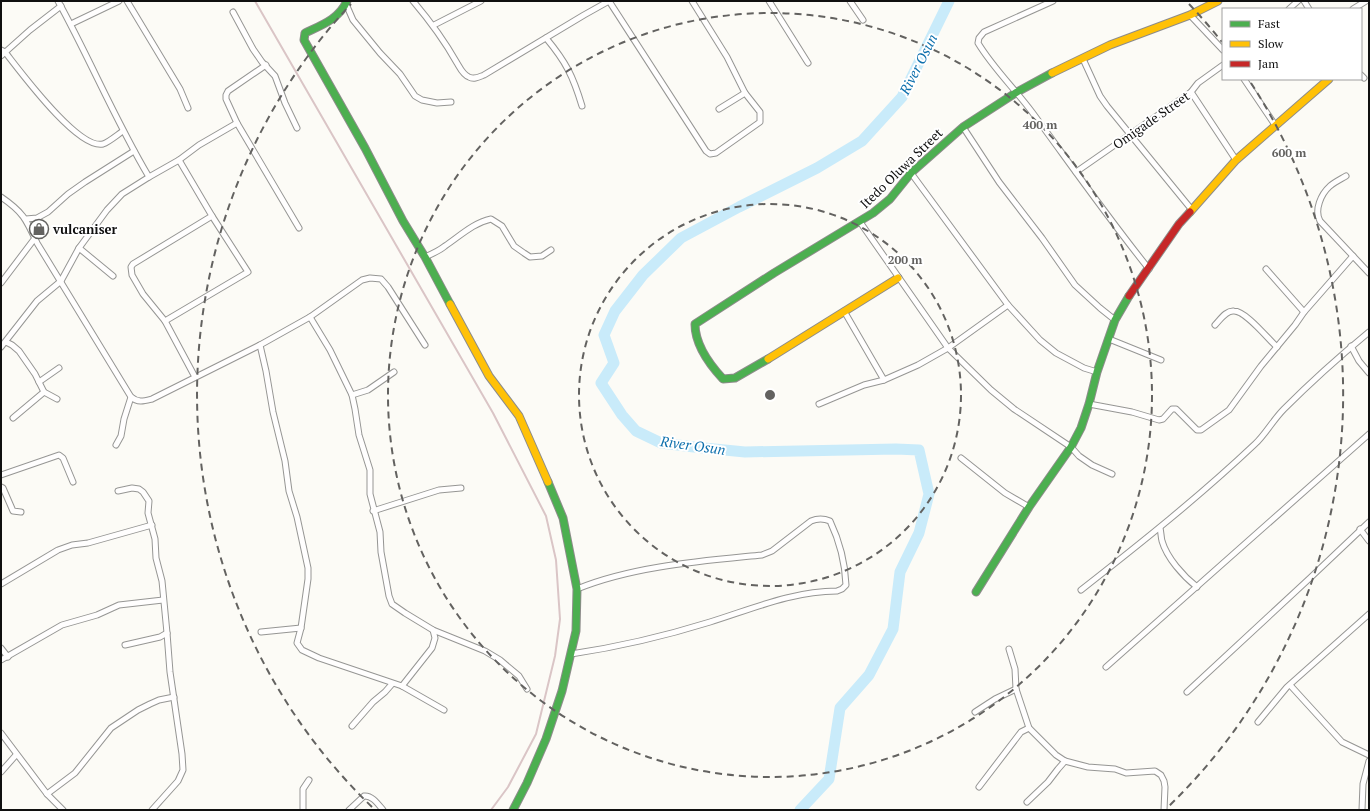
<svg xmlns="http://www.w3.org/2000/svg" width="1370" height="811" viewBox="0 0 1370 811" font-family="'PT Serif',serif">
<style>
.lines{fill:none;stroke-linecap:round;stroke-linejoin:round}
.river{stroke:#c9ebfa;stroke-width:11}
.street-casing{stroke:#969694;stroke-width:7}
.fast-casing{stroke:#8d8c8a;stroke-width:9}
.slow-casing{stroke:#8d8c8a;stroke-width:9}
.jam-casing{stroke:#8d8c8a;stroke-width:9}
.street{stroke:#fffefe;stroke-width:5}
.fast{stroke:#4caf50;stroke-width:7}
.slow{stroke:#ffc107;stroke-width:7}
.jam{stroke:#c62828;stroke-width:7}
.rail{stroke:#dac5c6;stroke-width:2}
.ring{fill:none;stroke:#636260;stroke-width:2;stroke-dasharray:7 5}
.labels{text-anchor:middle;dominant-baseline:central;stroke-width:4;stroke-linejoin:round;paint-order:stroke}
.street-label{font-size:13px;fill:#101010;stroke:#fff}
.poi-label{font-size:13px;font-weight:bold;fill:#101010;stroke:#fff;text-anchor:start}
.water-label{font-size:14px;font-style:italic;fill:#0e70ad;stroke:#fff}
.centre{fill:#636260;stroke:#fff;stroke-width:2}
.ring-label{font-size:12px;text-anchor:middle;font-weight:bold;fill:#636260;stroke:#fff;stroke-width:4;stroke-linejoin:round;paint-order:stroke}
</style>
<rect width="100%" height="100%" fill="#fcfbf6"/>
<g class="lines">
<path class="river" d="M800,810l29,-31 11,-71 29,-33 24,-46 7,-57 19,-39 10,-39 -10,-44 -23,-1 -151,3 -51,-5 -33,-4 -25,-12 -14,-16 -21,-32 13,-20 -10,-28 11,-24 28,-36 38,-37 58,-31 78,-39 45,-27 40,-44 47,-96"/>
<defs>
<g id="street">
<path d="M58,1c32,58 57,119 91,176"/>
<path d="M127,1l53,88 8,19"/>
<path d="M413,1c17,20 31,39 44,62 3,5 6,12 12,14 5,3 10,0 15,-2l100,-60 25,-14"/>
<path d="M609,1l97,150 4,3 6,-1 44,-31v-10l-15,-19"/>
<path d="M692,1l35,56 18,36 -26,16"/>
<path d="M769,1l39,62"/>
<path d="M850,1l13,19"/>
<path d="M1053,1l-69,31 -5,6 -1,5c15,25 37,46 54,69 39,53 76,106 117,157"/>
<path d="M1304,1l5,8"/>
<path d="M346,4l7,16 27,33 20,21 15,22 7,4 15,3 14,-1"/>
<path d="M1289,9l9,-8"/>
<path d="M1353,9l13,-8"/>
<path d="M233,12l20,37 9,13 13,14 10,27 12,25"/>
<path d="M1190,15l33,35"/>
<path d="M71,24l48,-23"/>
<path d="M434,25l47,-24"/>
<path d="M546,38c20,24 27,38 36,68"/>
<path d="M1,50l4,2c15,19 73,98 98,92 6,-2 14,-9 20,-13"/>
<path d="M1,56l29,-26 31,-24"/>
<path d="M1083,59l17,37 7,10 85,104"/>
<path d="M266,65l-38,26 -2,4v4l11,24 62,105"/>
<path d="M1361,75l3,3"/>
<path d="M1244,79l31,46"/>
<path d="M1191,92l45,68"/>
<path d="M963,127l36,55 43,56 33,47 25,23 15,12"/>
<path d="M179,160l33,56 -79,48 -2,3 1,8 11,19 22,27 30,56"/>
<path d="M1076,172l115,-80 7,-9 25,-18"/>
<path d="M911,173l97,132 32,35 16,13 28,15 13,4"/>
<path d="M1346,176c-5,3 -11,6 -16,10 -9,8 -16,24 -10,35l49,52"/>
<path d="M1,197c22,15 25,22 36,46l94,154c7,6 13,4 21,2l108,-54 50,-28 52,-37 8,-2 11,1 7,8 37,58"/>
<path d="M26,219l11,-1 11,-6 20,-18 17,-12 49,-31"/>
<path d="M860,222l88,126 43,42 23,19 57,38 8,9 13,9 20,9"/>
<path d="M79,248l34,28"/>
<path d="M425,257c7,-3 14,-6 20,-11 15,-10 28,-23 46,-27l11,7 12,20 10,7 6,4 12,-1 9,-6"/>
<path d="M1266,269l38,43"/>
<path d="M1,283l34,-45"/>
<path d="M844,311l40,69"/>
<path d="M310,317l20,33 22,45 3,14 4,26 11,35v24l10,38 1,20 8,44 3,8 13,9 28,17 52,21 15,9 19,16 8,13"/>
<path d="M165,321l83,-49 -36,-56"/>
<path d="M1215,325c5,-5 11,-15 19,-14 12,0 34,28 43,36"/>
<path d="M1109,339l52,21"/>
<path d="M6,342l6,3 7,6 16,23 9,18 13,7"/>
<path d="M260,345l6,26 7,41 12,49 4,30 8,26 11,51v11l-7,49 -4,15 5,7 17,8 83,28 42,24"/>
<path d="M1351,346l8,15 10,12"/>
<path d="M1,347l36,-46 24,-20 18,-33 28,-38 15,-16 27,-17 30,-17 20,-15 38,-22"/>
<path d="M39,382l20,-14"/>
<path d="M352,395l16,-5 26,-18"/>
<path d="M819,404l45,-19 20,-5 34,-15 30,-17 60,-43"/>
<path d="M1089,404l43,8 27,8 4,-1 9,-10h4l21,21h4l28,-20 32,-44 34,-41 9,-13 49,-56"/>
<path d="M13,418l31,-26"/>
<path d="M116,445l5,-9 3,-17 7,-22"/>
<path d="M961,458l44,35 24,14"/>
<path d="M1,475l58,-20 4,3 10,24"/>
<path d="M1,487l2,1 10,23 8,1"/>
<path d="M118,491l14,-3 7,1 4,3 6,9 -1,12 7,26 1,19 6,23 5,52 3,39 12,82 1,16 -5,11 -26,29"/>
<path d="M373,511l66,-21 22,-2"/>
<path d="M1160,528c1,4 1,9 2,13 5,17 21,35 35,46"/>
<path d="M1360,529l9,12"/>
<path d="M1,584l57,-34 14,-5 16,-2 64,-18"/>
<path d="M1081,590c60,-47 119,-94 174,-146 10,-9 18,-24 29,-35 27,-27 56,-53 85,-77"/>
<path d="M261,632l40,-4"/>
<path d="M125,645l35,-8 7,-4"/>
<path d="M1,648l7,9"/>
<path d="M1009,649l6,20 1,20 13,39 27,27 9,6 23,6 27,2 11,4 29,-2 6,4 3,6 1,6 -1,23"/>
<path d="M571,654c47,-7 94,-18 139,-32 42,-13 83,-31 127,-31l5,-2 4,-4c-1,-24 -6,-43 -16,-64 -7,-3 -12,-3 -19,0l-39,30 -10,4c-60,6 -129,11 -185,34"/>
<path d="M1,660l61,-35 35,-10 22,-10 44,-5"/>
<path d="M1106,667l263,-233"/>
<path d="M1290,685l52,57 27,13"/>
<path d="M402,686l30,-38 3,-10 -2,-8"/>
<path d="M1187,692l123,-114 59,-56"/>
<path d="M975,712l20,-13 21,-10"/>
<path d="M1258,722l29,-35 82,-73"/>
<path d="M352,726l21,-24 12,-10 7,-8"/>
<path d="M1,733l46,61 16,16"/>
<path d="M1,772l15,-17"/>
<path d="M979,787l42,-55 8,-4"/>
<path d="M47,794l28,-21 36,-45 27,-18 12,-6 9,-4 15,-3"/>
<path d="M1027,802l21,-20 10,-13 7,-8"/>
<path d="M303,810v-21l6,-9"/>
<path d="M349,810l15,-14c8,-1 14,8 19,14"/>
<path d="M1362,810l1,-26 6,-23"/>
</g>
<g id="fast">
<path d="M347,1c-8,18 -25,24 -42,32l-1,7 61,108 38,73 22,36 25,47"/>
<path d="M768,359l-33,19 -12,1c-13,-14 -28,-35 -28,-55l79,-51 99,-60 17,-14 21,-26 52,-46 54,-35 35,-19"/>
<path d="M976,592l53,-85 42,-60 10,-19 8,-24 8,-32 18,-52 14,-24"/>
<path d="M513,810l14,-27 19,-44 16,-48 14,-60 1,-42 -14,-71 -15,-36"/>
</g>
<g id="slow">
<path d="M1052,73l58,-28 80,-30 28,-14"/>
<path d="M1190,212l46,-52 93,-81"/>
<path d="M450,304l39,72 30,40 29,66"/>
<path d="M768,359l130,-81"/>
</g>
<path id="jam" d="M1129,296l50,-72 11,-12"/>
</defs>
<use href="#street" class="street-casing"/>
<use href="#fast" class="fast-casing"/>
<use href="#slow" class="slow-casing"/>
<use href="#jam" class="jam-casing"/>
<use href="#street" class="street"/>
<use href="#fast" class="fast"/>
<use href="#slow" class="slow"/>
<use href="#jam" class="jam"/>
<path class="rail" d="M255,1l238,412 53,103 10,44 4,59 -5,37 -19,78 -28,53 -17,23"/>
</g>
<g class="ring">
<circle cx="770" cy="395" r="191"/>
<circle cx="770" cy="395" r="382"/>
<path d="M372 807A573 573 0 0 1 351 4M1189 4A573 573 0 0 1 1222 42M1251 83A573 573 0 0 1 1168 807"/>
</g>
<defs>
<symbol id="shop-ring" viewBox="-11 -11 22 22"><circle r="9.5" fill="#fff" stroke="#636260" stroke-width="1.5"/><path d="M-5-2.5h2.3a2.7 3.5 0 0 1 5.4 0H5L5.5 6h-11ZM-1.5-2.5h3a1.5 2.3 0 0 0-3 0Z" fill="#636260"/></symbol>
</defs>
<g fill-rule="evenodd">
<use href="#shop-ring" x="28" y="218" width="22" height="22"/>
</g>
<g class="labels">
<g class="street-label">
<text transform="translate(1151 120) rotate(-35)">Omigade Street</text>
<text transform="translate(901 168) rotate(-44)">Itedo Oluwa Street</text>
</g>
<g class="poi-label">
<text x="53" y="229">vulcaniser</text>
</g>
<g class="water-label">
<text transform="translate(918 64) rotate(-63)">River Osun</text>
<text transform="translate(693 445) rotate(8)">River Osun</text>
</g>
</g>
<circle cx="770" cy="395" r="6" class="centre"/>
<g class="ring-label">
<text x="1040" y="129">400 m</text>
<text x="1289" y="157">600 m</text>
<text x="905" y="264">200 m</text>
</g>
<rect width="1370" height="811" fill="none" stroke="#101010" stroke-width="4"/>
<rect x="1222" y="8" width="140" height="72" fill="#ffffff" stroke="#9f9f9f"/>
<rect x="1230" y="21" width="20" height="6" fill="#4caf50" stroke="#9f9f9f"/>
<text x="1258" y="28" font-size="12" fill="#101010">Fast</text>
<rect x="1230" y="41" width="20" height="6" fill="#ffc107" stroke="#9f9f9f"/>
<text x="1258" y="48" font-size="12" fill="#101010">Slow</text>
<rect x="1230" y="61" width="20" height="6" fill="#c62828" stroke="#9f9f9f"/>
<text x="1258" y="68" font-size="12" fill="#101010">Jam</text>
</svg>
